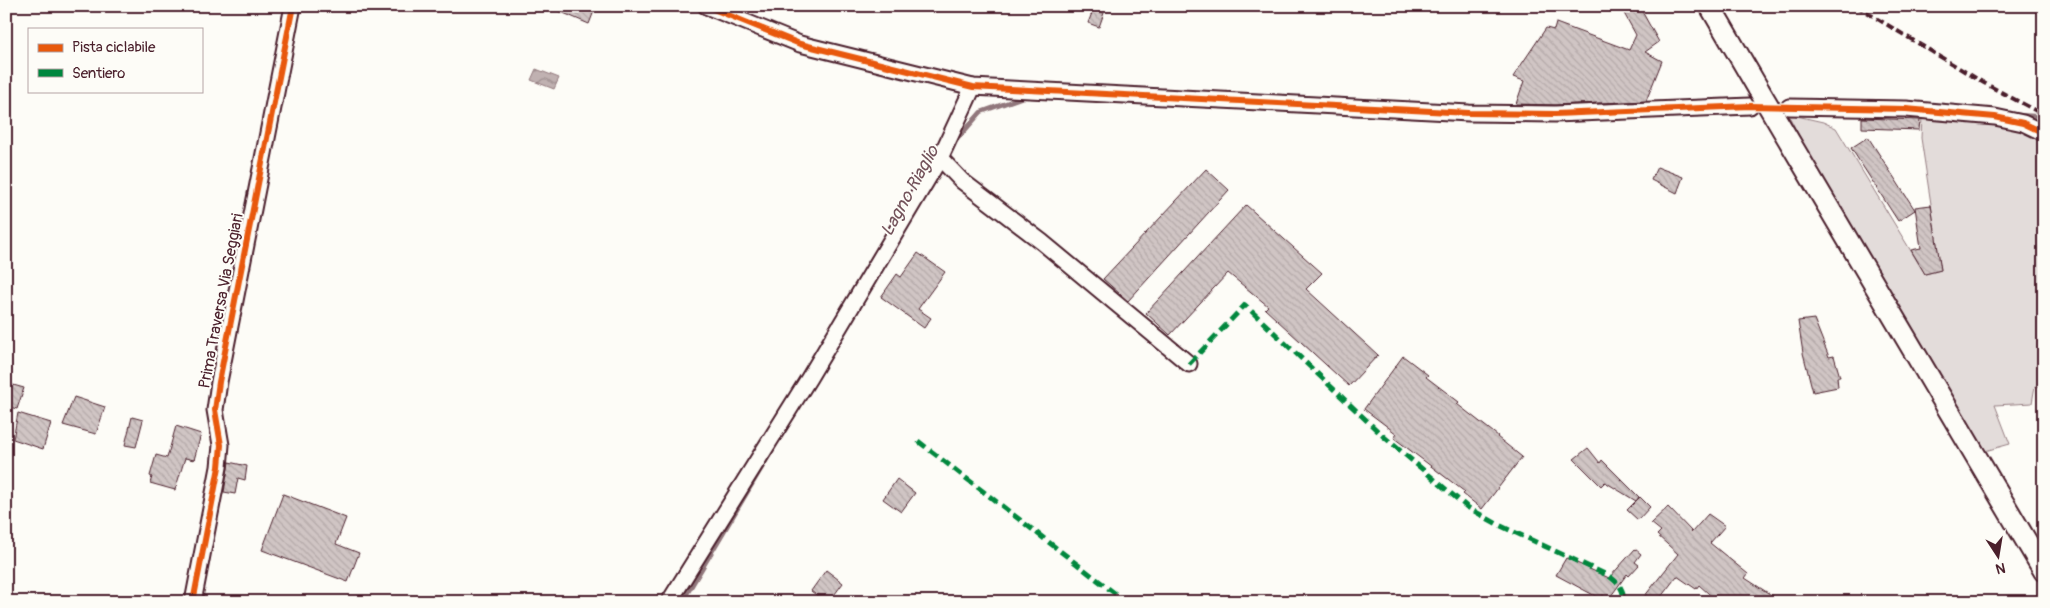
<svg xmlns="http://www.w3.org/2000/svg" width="2050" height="608" viewBox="0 0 2050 608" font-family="Pangolin,sans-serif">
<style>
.grass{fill:#e3dcda;stroke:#967e82}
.water{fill:url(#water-waves);stroke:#91777b}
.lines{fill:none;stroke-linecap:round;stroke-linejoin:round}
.stream{stroke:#91777b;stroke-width:4.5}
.building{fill:url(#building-back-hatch);stroke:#4a1f2b}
.minor-casing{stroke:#4a1f2b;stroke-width:19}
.major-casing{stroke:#4a1f2b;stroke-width:24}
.minor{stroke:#fdfcf7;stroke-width:15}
.major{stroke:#fdfcf7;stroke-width:20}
.rail{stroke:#4a1f2b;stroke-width:4;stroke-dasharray:8 4;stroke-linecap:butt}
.major-bridge-casing{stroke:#4a1f2b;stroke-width:24;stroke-linecap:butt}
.major-bridge{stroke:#fdfcf7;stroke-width:20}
.quiet{stroke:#00873e;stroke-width:5;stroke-dasharray:10 5;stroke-linecap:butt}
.cycleway-casing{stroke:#fdfcf7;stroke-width:9}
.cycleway{stroke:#e8590c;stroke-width:6}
.labels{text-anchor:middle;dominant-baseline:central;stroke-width:4;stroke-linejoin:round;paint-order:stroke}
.street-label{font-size:16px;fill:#4a1f2b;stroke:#fdfcf7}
.water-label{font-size:18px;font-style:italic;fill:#73525a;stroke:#fdfcf7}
</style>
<defs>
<pattern id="water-waves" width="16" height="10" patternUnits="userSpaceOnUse" patternTransform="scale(1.25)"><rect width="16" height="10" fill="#c0b1b1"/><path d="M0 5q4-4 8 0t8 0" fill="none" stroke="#9e8f90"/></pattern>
<pattern id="building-back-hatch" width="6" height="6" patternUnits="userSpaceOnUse" patternTransform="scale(1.25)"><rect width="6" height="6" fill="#d0c5c4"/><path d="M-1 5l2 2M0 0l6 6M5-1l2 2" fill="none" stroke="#b4a9a9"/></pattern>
</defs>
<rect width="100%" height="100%" fill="#fdfcf7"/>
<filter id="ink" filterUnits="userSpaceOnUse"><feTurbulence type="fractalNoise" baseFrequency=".02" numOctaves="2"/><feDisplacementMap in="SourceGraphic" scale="10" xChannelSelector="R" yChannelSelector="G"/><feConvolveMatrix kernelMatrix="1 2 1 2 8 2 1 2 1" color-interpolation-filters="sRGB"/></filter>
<g filter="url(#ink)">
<path class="grass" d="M1788,114l35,8 13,6 89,146 16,-4 -20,-132 1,-21 77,8 23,5 22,10v247l-9,-1 -3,17 -37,2 15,39 -25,7 -178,-299z"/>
<path class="water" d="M536,69l23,9 -5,11 -23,-9z"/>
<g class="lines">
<g class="stream">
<path d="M2018,115l16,1"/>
<path d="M953,144l28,-32 45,-16"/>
<path d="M682,602l91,-153"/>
</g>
</g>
<g class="building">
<path d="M547,6h49l-7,18z"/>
<path d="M1620,6h19l20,36 -14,10 17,9 -16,40 -91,4 -39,-1 8,-23 -11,-4 33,-49 8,2 2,-7 73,27 7,-15z"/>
<path d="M1094,8l10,5 -5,14 -11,-4z"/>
<path d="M1862,118l58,2 -1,10 -57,-2z"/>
<path d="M1868,137l47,73 -17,11 -47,-73z"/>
<path d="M1657,167l26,10 -6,16 -26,-13z"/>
<path d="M1206,169l23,21 -101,111 -25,-22z"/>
<path d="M1246,205l76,68 -16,16 72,66 -29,31 -84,-77 3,-3 -40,-33 -58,62 -24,-22z"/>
<path d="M1931,205l10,65 -16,4 -14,-24 10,-2 -6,-41z"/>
<path d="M918,253l27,19 -27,37 13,9 -7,10 -43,-31 16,-23 4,3z"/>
<path d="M1814,319l15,38 5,-1 6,21h-3l1,10 -25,5 -10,-39 -5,-32z"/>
<path d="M1403,356l25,19 -2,2 33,25 -2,2 41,32 -1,1 25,20 -40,52 -19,-15 2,-2 -71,-54 3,-4 -33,-25z"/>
<path d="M6,383l18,5 -7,21 -11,-3z"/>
<path d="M74,397l31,10 -9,27 -33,-9z"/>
<path d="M18,413l33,10 -8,26 -30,-10z"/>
<path d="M132,417l11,3 -7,27 -11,-2z"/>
<path d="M176,426l25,8 -7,26 -9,-2 -10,32 -25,-7 2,-6 -2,-1 6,-21 11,3z"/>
<path d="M1588,448l12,15 2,-3 37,37 -3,4 -31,-19 -4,4 -27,-27z"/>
<path d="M229,462l18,4 -2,14 -7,-2 -3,16 -11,-2z"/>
<path d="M897,479l18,14 -14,19 -18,-13z"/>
<path d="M283,494l63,24 -10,26 23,9 -11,29 -86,-32z"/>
<path d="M1640,497l10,10 -12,13 -11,-10z"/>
<path d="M1668,507l24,25 16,-18 17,12 -15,17 38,31 -3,4 37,24h-64l-19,-17 -3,4 -19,-13 -20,26h-17l38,-48 -21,-19 4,-4 -10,-8z"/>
<path d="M1635,549l6,5 -6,8 4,3 -10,11 -2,-2 -19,26 -5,-5 -4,3 -43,-23 10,-17 43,20z"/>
<path d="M826,570l17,13 -14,19h-4l-14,-11z"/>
</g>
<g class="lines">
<defs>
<g id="minor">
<path d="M706,6l94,38 173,43 496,26 86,1 195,-8"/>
<path d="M973,87l-33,71 22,23 80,61 147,122"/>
<path d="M1789,107l117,2 89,8 28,6 21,10"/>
<path d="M193,602l26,-135 2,-22 -6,-35 4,-28 74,-376"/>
<path d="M669,602l140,-224 131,-220"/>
</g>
<g id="major">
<path d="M1710,6l49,84"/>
<path d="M1775,117l269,454"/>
</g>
</defs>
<use href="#minor" class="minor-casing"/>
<use href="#major" class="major-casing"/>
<use href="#minor" class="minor"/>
<use href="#major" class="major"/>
<path class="rail" d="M1856,6l128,77 60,32"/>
<defs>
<path id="major-bridge" d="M1759,90l16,27"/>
</defs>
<use href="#major-bridge" class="major-bridge-casing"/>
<use href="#major-bridge" class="major-bridge"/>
<g class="quiet">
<path d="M1189,364l56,-59 138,131 84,71 32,18 110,51c9,7 16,13 14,26"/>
<path d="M918,441l208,161"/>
</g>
<defs>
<g id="cycleway">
<path d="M706,6l94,38 173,43 496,26 86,1 195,-8 156,3 89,8 28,6 21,10"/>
<path d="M193,602l26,-135 2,-22 -6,-35 4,-28 74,-376"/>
</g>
</defs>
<use href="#cycleway" class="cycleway-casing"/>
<use href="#cycleway" class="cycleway"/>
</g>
</g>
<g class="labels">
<g class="street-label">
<text transform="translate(221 301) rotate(-79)">Prima Traversa Via Seggiari</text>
</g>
<g class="water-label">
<text transform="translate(910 191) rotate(-61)">Lagno Riaglio</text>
</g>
</g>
<rect width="2050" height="608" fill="none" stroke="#fdfcf7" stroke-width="25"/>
<rect x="12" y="12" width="2025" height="583" fill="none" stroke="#4a1f2b" stroke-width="2" filter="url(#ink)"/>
<rect x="28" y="28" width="175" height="65" fill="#fdfcf7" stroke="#b5a4a5"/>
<rect x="38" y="44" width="25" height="8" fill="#e8590c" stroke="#b5a4a5"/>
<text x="72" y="52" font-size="15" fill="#4a1f2b">Pista ciclabile</text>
<rect x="38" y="69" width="25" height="8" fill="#00873e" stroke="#b5a4a5"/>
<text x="72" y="78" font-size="15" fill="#4a1f2b">Sentiero</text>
<g transform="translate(1998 556) rotate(168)" stroke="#fdfcf7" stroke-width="4" paint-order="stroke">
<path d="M0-4L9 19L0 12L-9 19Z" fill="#4a1f2b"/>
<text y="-8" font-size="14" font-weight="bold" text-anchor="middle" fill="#4a1f2b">N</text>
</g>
</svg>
